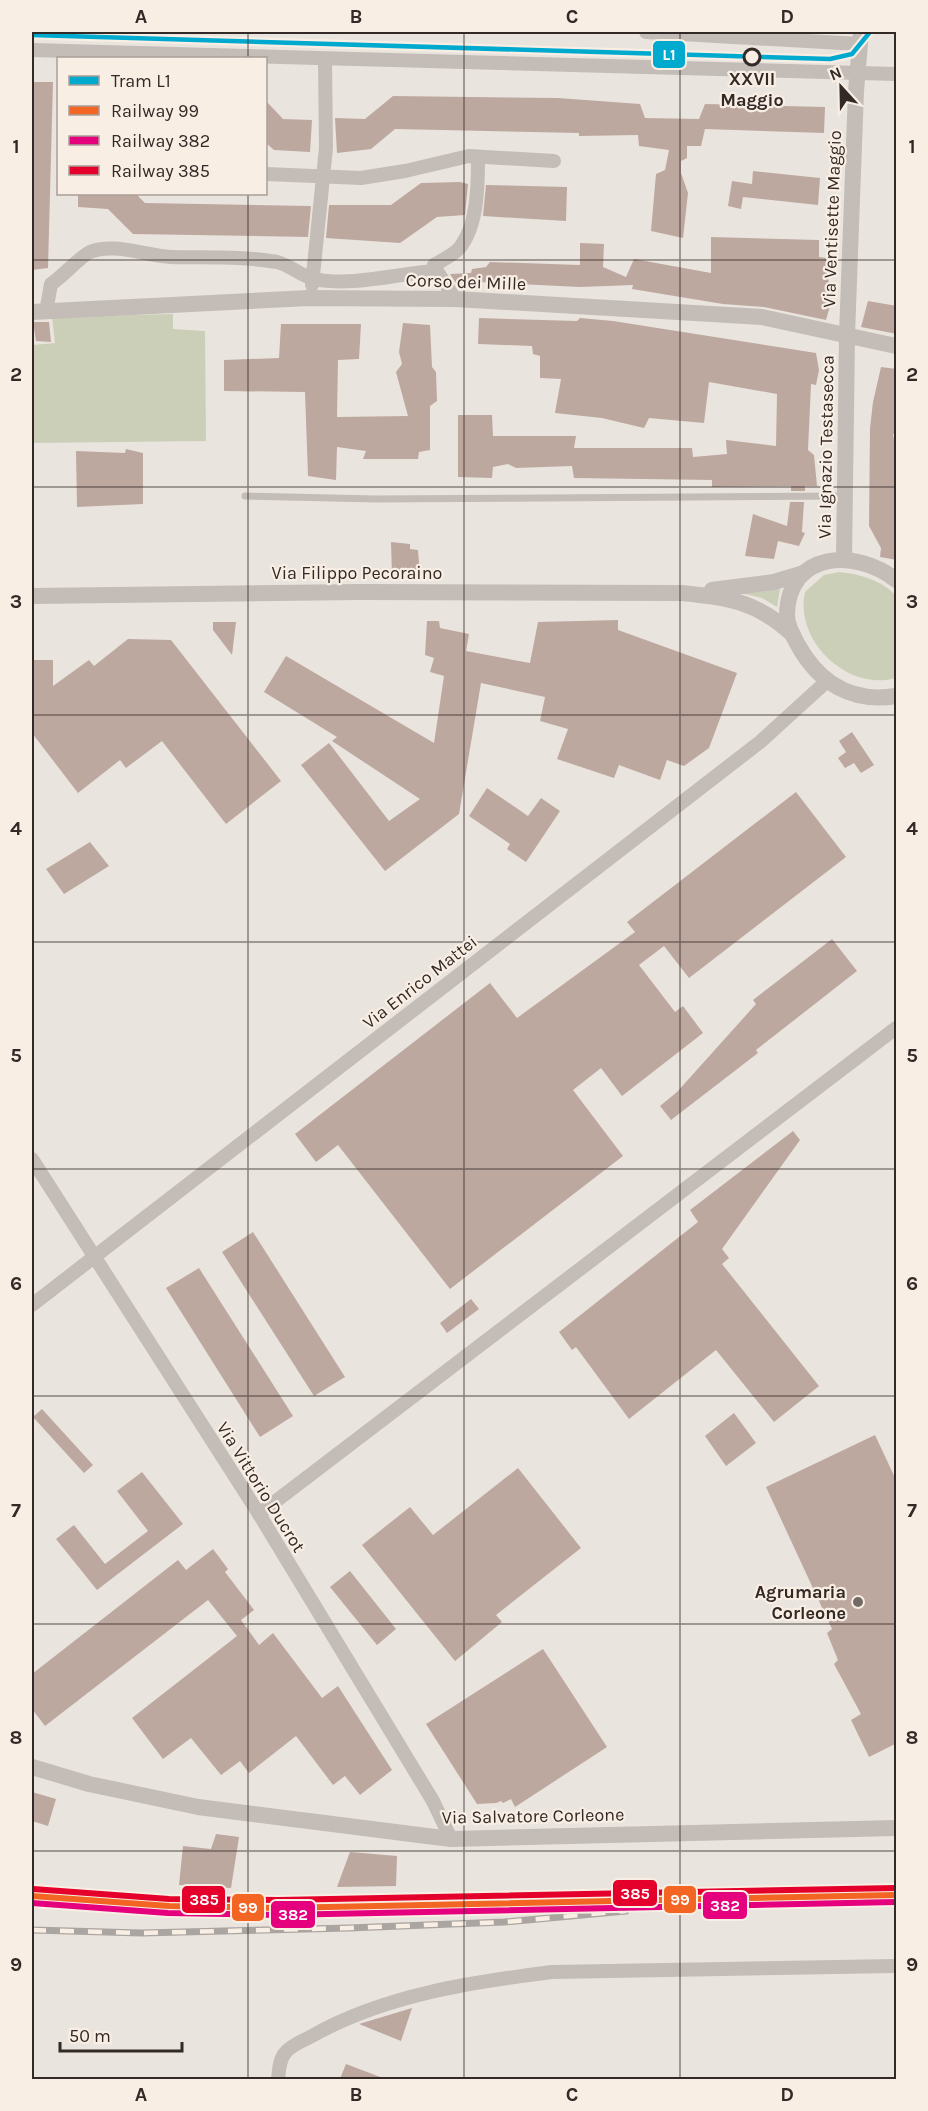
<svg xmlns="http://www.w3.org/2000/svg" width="928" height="2111" viewBox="0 0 928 2111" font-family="Karla,sans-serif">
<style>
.green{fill:#cccfb8}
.building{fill:#bda8a0}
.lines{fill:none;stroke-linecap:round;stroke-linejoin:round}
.service{stroke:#c3bcb7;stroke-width:7}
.minor{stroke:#c3bcb7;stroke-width:14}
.tertiary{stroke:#c3bcb7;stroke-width:16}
.rail-casing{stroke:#aba5a1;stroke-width:7}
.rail{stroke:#f8eee4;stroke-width:4.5;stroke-dasharray:14;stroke-linecap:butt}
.rail-1-casing{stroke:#f8eee4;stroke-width:10}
.rail-2-casing{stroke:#f8eee4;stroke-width:10}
.rail-3-casing{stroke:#f8eee4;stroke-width:10}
.rail-1{stroke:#f26522;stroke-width:6}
.rail-2{stroke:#e5007d;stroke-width:6}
.rail-3{stroke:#e4002b;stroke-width:6}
.tram-1-casing{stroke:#f8eee4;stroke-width:9}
.tram-1{stroke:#00a9ce;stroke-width:4.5}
.grid{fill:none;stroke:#332926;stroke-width:1.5;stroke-opacity:0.55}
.stop-dot{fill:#f8eee4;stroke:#332926;stroke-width:3}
.poi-dot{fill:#736a66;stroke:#f8eee4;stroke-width:2}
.labels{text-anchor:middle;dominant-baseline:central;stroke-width:4.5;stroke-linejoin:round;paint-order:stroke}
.stop-label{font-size:18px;font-weight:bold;fill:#332926;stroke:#f8eee4}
.street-label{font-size:18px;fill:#332926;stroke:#f8eee4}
.poi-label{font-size:18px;font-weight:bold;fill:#332926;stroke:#f8eee4;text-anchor:end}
.line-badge{stroke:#f8eee4;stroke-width:2}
.badge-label{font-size:16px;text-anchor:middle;font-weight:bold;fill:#fff}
.neatline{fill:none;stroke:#332926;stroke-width:2}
.grid-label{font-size:20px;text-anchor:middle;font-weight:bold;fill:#332926}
</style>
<rect width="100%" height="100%" fill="#eae4de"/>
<g class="green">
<path d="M173,314v15l32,2 1,110 -174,2v-98l23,-2 -3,-26z"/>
<path d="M839,572c20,2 43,8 57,24v82c-48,14 -102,-37 -91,-86l19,-17z"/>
<path d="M780,589l-3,18 -15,-9 -25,-6z"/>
</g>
<g class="building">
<path d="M32,82h21l-5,186 -16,2z"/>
<path d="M393,96l165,2 82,6 5,14 54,1 6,-15 120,3 -1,26 -119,-4 -4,17h-14v12l-6,3v12l7,20 -5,45 -32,-7 5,-57 9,-4 4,-20 -30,-4 -1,-11 -59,1v-3l-184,-4 -24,20 -34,4 -2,-35 30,1z"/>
<path d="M266,101l17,18 29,1 -2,32 -36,-2 -8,-7z"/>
<path d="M753,171l67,7 -2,27 -75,-8 -2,12 -13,-3 4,-25 20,3z"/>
<path d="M460,182l8,2 -3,31 -28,2 -37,26 -74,-5 3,-33h62l30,-22z"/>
<path d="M486,185l81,2 -1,34 -83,-5z"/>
<path d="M78,194h58l9,9 166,3 -3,31 -175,-3 -25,-25 -30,-2z"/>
<path d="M711,237l108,3v17l7,1 4,36 3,1 -7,25 -62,-13 -41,-3 -91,-15 1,-4 -53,2 -101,-5 -1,4 -21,-1 -7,-11 21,-1 1,-4 14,-2 4,-5 90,3v-22l24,1 -1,23 23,10 8,-18 77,14z"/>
<path d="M868,301l29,5v28l-36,-7z"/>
<path d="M479,318l98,3 3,-3 33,3 203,32 3,17 -3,15 -5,-1 -3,66 6,5 3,31h-12v5h-14v-5l-79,1v-7l-138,-2 -2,-12 -56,2 -8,-4 -15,3 -1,11 -34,-1v-62h34l1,21h83l-2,12h118l1,9 34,-3 -1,-14 50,6 1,-52 -68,-12 -5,41 -55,-5 -5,10 -42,-10 -47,-5 6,-34 -21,-1v-22l-7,-2 -1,-8 -54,-2z"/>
<path d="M33,322h16l2,20 -15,-1z"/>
<path d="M403,323l27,2 2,42 4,5 1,29 -7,5v44l-11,2 -1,7h-55l3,-8 -29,-4 -1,33 -28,-4 -3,-84 -81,-1v-31l55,-2 2,-34h80l-2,35 -21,1 -1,57 71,-1 -12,-44 6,-8 -3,-12z"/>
<path d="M881,367l16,2v65h-4l4,22v104l-17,-3 1,-9 -12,-22 1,-98 3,-26z"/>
<path d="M126,449l17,4v51l-66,3 -1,-56 49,2z"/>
<path d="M790,502h14l-2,30 3,1 -6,13 -21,-5 -4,18 -29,-3 8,-42 34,12z"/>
<path d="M391,542l19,2v5l8,1 2,25 -28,-1z"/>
<path d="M618,620v10l119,43 -28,75 -25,18 -17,-6 -7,20 -41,-15 -5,13 -57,-19 11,-30 -28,-8 5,-24 -64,-14 -22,131 -74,57 -84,-106 28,-22 60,78 31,-22 -88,-58 5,-4 -73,-45 22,-36 148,87 10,-67 -14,-4 4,-14 -9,-3 2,-34h12l1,7 29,6 -3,17 64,12 8,-41z"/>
<path d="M213,622h23l-4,33 -19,-25z"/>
<path d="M128,639l43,1 110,141 -55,43 -64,-83 -36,27 -6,-8 -42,33 -46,-60v-73h21v26l36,-26 5,6z"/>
<path d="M852,732l22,33 -13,8 -7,-10 -9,5 -7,-10 8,-6 -7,-11z"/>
<path d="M487,788l41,28 13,-18 19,13 -34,51 -19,-13 3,-5 -41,-28z"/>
<path d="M796,792l50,65 -157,121 -25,-32 -25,19 36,47 8,-6 20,27 -81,63 -21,-28 -28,22 50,66 -173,133 -112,-144 -22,17 -21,-28 195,-151 27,35 118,-86 -8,-10z"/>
<path d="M90,842l19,24 -45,28 -18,-25z"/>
<path d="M832,939l25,32 -101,79 2,3 -87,67 -11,-14 17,-14 79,-88 -3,-4z"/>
<path d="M793,1131l7,9 -78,109 7,9 -7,6 97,122 -45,36 -58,-72 -87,69 -53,-72 -4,3 -13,-18 139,-110 -8,-12z"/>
<path d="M253,1232l92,145 -31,19 -92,-144z"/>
<path d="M199,1268l94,148 -33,21 -94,-149z"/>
<path d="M471,1299l8,10 -32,24 -7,-10z"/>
<path d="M42,1409l51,56 -9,8 -51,-56z"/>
<path d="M734,1413l22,30 -30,23 -21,-30z"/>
<path d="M875,1435l22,47v261l-28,14 -18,-37 10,-6 -27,-50 4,-4 -11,-27 5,-4 -66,-142z"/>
<path d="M518,1468l63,80 -85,67 6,7 -47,39 -93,-116 48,-38 23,28z"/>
<path d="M142,1472l41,52 -86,66 -41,-51 18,-14 31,39 43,-33 -31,-40z"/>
<path d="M213,1549l15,20 -3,3 29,38 -13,10 18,25 14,-12 49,65 16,-12 54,84 -32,25 -15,-19 -12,9 -37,-49 -47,37 -9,-12 -19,14 -30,-37 -28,21 -31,-41 105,-82 -29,-36 -163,126 -13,-17v-35l146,-114 8,10z"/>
<path d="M350,1571l46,58 -19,16 -47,-58z"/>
<path d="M543,1649l64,98 -92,60 -4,-8 -8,4 -2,-2 -5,2 -19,1 -51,-80z"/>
<path d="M32,1792l24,7 -8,27 -16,-5z"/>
<path d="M216,1834l23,3 -8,51 -52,-3 4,-39 28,3z"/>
<path d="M350,1852l47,4 -1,30 -59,1z"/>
<path d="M412,2008l-11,33 -42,-17z"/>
<path d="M346,2064l37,14 -1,1h-42z"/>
</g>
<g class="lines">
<path class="service" d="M245,496l130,3 468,-3"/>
<g class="minor">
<path d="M646,32l214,12"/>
<path d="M32,50l864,24"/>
<path d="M266,174l95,4 44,-7 64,-15 85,5"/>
<path d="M437,271l-3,-6c8,-5 22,-11 27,-19 17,-23 17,-62 17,-89"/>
<path d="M312,285l14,-137 -1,-89"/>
<path d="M46,312l5,-28c10,-6 31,-29 39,-32 24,-10 56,4 81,5 36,1 71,-1 106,5 13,3 24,14 37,17 39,8 84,-6 123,-8l18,28"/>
<path d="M32,1159l227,355 174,287 18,38"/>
<path d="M32,1305l728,-563 66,-60"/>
<path d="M259,1514l637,-486"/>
<path d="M278,2080c1,-9 1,-20 7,-27 6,-8 18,-12 27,-17 72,-41 160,-54 240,-64l344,-6"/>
</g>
<g class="tertiary">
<path d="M32,312l276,-14 147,1 307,18 134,29"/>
<path d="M844,559l3,-224 9,-244 5,-59"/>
<path d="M896,580c-40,-32 -108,-29 -109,35 0,10 6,21 11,30 21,38 54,58 98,51"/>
<path d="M712,590l62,-8 30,-9"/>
<path d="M32,596l327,-4 323,1c47,5 75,8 111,42"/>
<path d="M32,1767l57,17 109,23 253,32 445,-11"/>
</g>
<defs>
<path id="rail" d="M32,1930l110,3 207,-5 155,-6 122,-11"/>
</defs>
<use href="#rail" class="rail-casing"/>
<use href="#rail" class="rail"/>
<defs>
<path id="rail-1" d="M32,1896l137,10 110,2 617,-13"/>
<path id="rail-2" d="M32,1903l136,10 111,2 617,-13"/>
<path id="rail-3" d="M33,1889l136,10 110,1 617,-12"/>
</defs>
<use href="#rail-1" class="rail-1-casing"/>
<use href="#rail-2" class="rail-2-casing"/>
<use href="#rail-3" class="rail-3-casing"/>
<use href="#rail-1" class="rail-1"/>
<use href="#rail-2" class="rail-2"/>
<use href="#rail-3" class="rail-3"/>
<defs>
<path id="tram-1" d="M32,35l798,24 22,-5 18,-22"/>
</defs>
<use href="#tram-1" class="tram-1-casing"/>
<use href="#tram-1" class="tram-1"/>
</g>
<path class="grid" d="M248,32v26M464,32v2048M680,32v2048M248,194v1886M32,260h864M32,487h864M32,715h864M32,942h864M32,1169h864M32,1396h864M32,1624h864M32,1851h864"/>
<circle class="stop-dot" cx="752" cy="57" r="8"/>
<circle class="poi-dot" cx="858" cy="1602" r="6"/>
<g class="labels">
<g class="stop-label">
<text x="752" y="79">XXVII<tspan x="752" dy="21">Maggio</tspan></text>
</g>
<g class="street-label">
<text transform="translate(832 219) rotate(-88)">Via Ventisette Maggio</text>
<text transform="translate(466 282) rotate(2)">Corso dei Mille</text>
<text transform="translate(826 447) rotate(-89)">Via Ignazio Testasecca</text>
<text x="357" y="573">Via Filippo Pecoraino</text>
<text transform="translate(420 982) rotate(-38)">Via Enrico Mattei</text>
<text transform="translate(261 1487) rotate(58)">Via Vittorio Ducrot</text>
<text transform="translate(533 1816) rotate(-1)">Via Salvatore Corleone</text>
</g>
<g class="poi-label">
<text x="846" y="1592">Agrumaria<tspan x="846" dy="21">Corleone</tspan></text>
</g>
</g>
<g class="line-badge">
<rect x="652" y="40" width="34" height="29" rx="6" fill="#00a9ce"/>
<rect x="612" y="1879" width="46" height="28" rx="6" fill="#e4002b"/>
<rect x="181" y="1885" width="45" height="29" rx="6" fill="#e4002b"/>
<rect x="663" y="1885" width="34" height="29" rx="6" fill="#f26522"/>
<rect x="702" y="1891" width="46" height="29" rx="6" fill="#e5007d"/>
<rect x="231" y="1893" width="34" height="29" rx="6" fill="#f26522"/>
<rect x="270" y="1900" width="46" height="29" rx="6" fill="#e5007d"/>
</g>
<g class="badge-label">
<text x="669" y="60">L1</text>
<text x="635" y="1899">385</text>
<text x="204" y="1905">385</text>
<text x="680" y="1905">99</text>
<text x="725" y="1911">382</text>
<text x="248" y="1913">99</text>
<text x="293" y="1920">382</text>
</g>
<rect width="928" height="2111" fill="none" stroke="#f8eee4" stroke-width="66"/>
<rect x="57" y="57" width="210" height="138" fill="#f8eee4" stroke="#a99f98" stroke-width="1.5"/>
<rect x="69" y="76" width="30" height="9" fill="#00a9ce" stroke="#a99f98" stroke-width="1.5"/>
<text x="111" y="87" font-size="18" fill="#332926">Tram L1</text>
<rect x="69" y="106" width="30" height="9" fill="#f26522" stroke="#a99f98" stroke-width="1.5"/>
<text x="111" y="117" font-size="18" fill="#332926">Railway 99</text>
<rect x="69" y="136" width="30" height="9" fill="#e5007d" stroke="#a99f98" stroke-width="1.5"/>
<text x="111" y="147" font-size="18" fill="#332926">Railway 382</text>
<rect x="69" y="166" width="30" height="9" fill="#e4002b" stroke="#a99f98" stroke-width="1.5"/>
<text x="111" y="177" font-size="18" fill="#332926">Railway 385</text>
<g transform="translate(841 87) rotate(338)" stroke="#f8eee4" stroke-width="4.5" paint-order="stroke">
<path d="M0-4.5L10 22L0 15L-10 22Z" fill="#332926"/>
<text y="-9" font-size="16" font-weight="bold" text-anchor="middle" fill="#332926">N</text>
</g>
<path d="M60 2042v9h122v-9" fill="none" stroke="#332926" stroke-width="3"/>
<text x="69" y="2042" font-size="18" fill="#332926" stroke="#f8eee4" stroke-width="4.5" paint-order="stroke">50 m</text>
<rect x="33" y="33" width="862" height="2045" class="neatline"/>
<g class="grid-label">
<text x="141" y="23">A</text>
<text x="356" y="23">B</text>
<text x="572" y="23">C</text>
<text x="787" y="23">D</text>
<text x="16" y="153">1</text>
<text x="912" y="153">1</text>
<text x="16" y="381">2</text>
<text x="912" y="381">2</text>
<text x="16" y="608">3</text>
<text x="912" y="608">3</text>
<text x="16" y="835">4</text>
<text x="912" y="835">4</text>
<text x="16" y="1062">5</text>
<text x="912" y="1062">5</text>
<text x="16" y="1290">6</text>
<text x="912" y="1290">6</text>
<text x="16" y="1517">7</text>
<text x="912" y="1517">7</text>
<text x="16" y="1744">8</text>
<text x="912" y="1744">8</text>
<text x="16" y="1971">9</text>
<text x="912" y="1971">9</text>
<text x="141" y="2101">A</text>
<text x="356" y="2101">B</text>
<text x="572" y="2101">C</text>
<text x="787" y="2101">D</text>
</g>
</svg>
